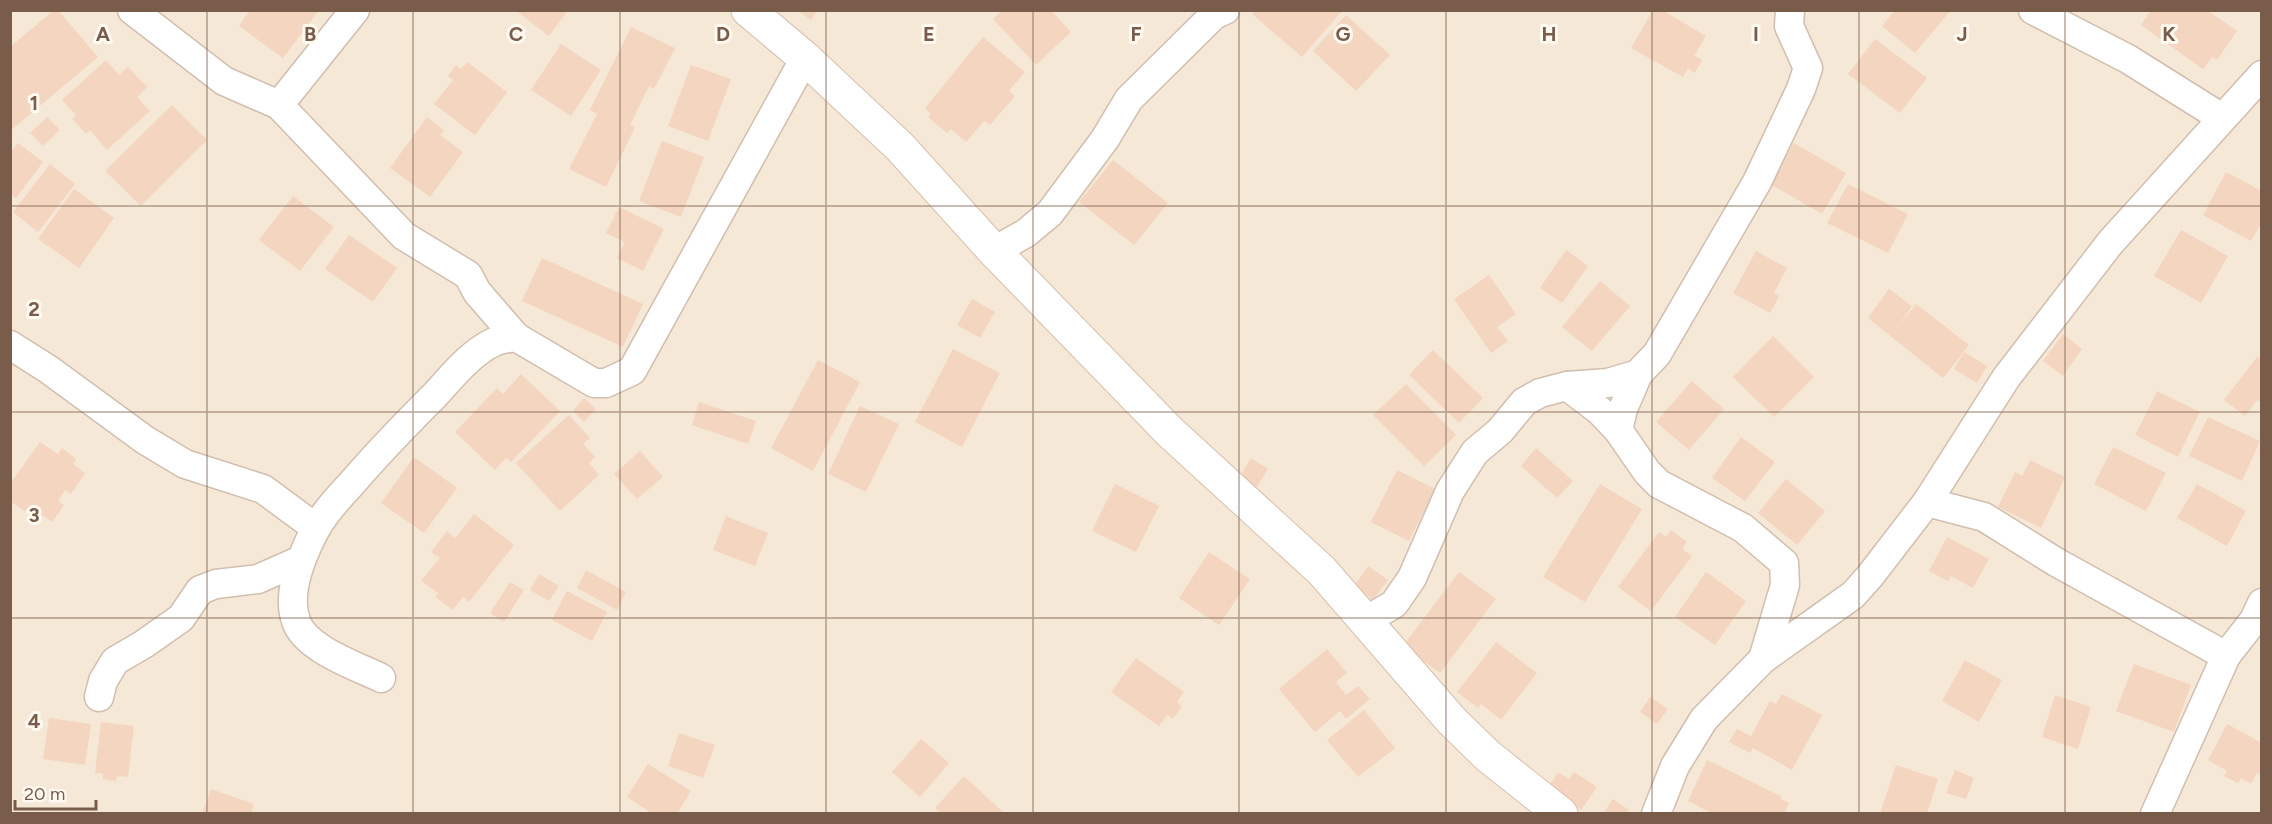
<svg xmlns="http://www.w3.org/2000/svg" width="2272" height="824" viewBox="0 0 2272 824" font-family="Figtree,sans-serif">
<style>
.residential{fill:#f6e8d7}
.building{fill:#f4d5c0}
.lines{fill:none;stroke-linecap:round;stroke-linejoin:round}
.street-casing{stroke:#d1beae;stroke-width:31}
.secondary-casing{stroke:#d7c0ad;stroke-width:35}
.street{stroke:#fff;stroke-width:28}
.secondary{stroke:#fff;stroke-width:33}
.grid{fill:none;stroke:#7a5c4b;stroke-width:1.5;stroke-opacity:0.55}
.grid-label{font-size:20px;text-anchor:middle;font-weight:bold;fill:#7a5c4b;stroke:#fffaf1;stroke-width:6;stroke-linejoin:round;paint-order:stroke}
</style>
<rect width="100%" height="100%" fill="#fdf6ea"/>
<rect class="residential" x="11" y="11" width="2250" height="802"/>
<g class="building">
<path d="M54,10h4l40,47 -88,74v-84z"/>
<path d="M250,10h69l-36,48 -44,-32z"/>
<path d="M515,10h53l-19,26z"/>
<path d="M797,10h21l-7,10z"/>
<path d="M1002,10h49l20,22 -35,33 -43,-46z"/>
<path d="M1256,10h87l-41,47 -50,-43z"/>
<path d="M1653,10h9l44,26 -12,20 8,4 -7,13 -7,-5 -5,9 -52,-29z"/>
<path d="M1895,10h56l-36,43 -33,-27z"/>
<path d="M2151,10h56l30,21 -20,29 -5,-3 -9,12 -62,-44z"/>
<path d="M1346,15l44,40 -34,36 -43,-40z"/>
<path d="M631,27l44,21 -21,41 -5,-3 -19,39 5,2 -29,60 -37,-18 28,-55 -7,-4z"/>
<path d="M983,37l42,35 -16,19 6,5 -25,29 -6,-4 -18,21 -15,-13 -4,4 -19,-16 3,-4 -6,-5z"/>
<path d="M1875,39l52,39 -27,35 -52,-39z"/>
<path d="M561,44l40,26 -30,46 -40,-26z"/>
<path d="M106,60l13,15 9,-8 19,20 -10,10 13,14 -43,39 -17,-20 -4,4 -14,-15 4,-4 -14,-15z"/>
<path d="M467,62l40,30 -32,43 -41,-31 19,-24 -5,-4 8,-11 5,4z"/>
<path d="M691,65l40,14 -23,62 -40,-15z"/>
<path d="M172,105l35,35 -66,66 -36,-35z"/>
<path d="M47,117l13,13 -17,16 -13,-13z"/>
<path d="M427,117l17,13 -4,5 23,17 -33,45 -40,-29z"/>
<path d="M662,141l42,16 -23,60 -42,-16z"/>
<path d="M18,143l25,19 -27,36 -6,-4v-41z"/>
<path d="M1794,143l52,30 -24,41 -52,-30z"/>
<path d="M1113,160l55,43 -34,42 -55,-43z"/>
<path d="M50,164l25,20 -37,48 -25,-20z"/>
<path d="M2226,172l36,19v31l-11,19 -48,-26z"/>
<path d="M1848,184l60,30 -20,39 -61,-30z"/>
<path d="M74,189l40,29 -35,50 -41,-29z"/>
<path d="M293,196l41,31 -34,44 -41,-31z"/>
<path d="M619,207l45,22 -21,42 -26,-13 8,-16 -19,-9z"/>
<path d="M2181,230l47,26 -27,47 -47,-27z"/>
<path d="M349,235l48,33 -24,34 -48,-33z"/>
<path d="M1566,250l22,16 -26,37 -22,-15z"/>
<path d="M1756,251l31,17 -13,25 5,3 -9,17 -37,-20z"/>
<path d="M542,258l101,46 -20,43 -101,-46z"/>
<path d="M1489,275l27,39 -19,13 11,14 -17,12 -37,-54z"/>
<path d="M1600,281l30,25 -38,45 -30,-24z"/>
<path d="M1889,289l23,17 -15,22 19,-24 53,41 -26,33 -75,-60z"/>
<path d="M972,299l23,13 -15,26 -23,-13z"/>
<path d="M2063,334l19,15 -19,27 -20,-15z"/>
<path d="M1773,336l41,41 -40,40 -41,-40z"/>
<path d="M953,349l47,24 -38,74 -47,-25z"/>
<path d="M1433,350l50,48 -24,25 -50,-48z"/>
<path d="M1964,352l23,14 -10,17 -23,-14z"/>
<path d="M2257,357l5,4v42l-5,-3 -12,16 -21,-16z"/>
<path d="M818,360l42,22 -47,89 -42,-23z"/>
<path d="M521,374l39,37 -49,51 -5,-4 -11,12 -40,-38 42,-44 6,6z"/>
<path d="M1692,381l32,28 -35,41 -33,-28z"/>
<path d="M1406,384l50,51 -32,31 -51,-51z"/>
<path d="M2157,391l43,21 -22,45 -43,-22z"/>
<path d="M584,398l12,11 -12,13 -11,-11z"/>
<path d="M699,402l57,19 -8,23 -56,-19z"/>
<path d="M860,406l39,18 -33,68 -38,-18z"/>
<path d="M569,415l21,23 -7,6 12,13 -6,6 10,12 -39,36 -44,-48z"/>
<path d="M2208,417l52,24 -18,40 -53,-25z"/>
<path d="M1741,437l34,25 -30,39 -33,-23z"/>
<path d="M40,442l18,12 4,-6 14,11 -3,5 12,9 -14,21 -6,-4 -7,11 6,4 -12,17 -10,-7 -4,5 -28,-19v-17z"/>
<path d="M2113,447l53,26 -20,38 -52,-27z"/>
<path d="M1536,448l37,33 -16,17 -36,-32z"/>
<path d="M640,451l23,26 -26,22 -23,-25z"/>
<path d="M414,457l43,31 -33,45 -43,-30z"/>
<path d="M1251,458l17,11 -11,18 -17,-11z"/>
<path d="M2030,460l35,17 -24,51 -43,-21 17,-35 7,4z"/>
<path d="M1397,470l38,19 -26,52 -38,-19z"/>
<path d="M1786,479l39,32 -28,34 -39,-32z"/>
<path d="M1115,484l44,22 -23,46 -44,-21z"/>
<path d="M1600,484l42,25 -57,93 -42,-25z"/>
<path d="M2197,484l49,27 -19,35 -50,-28z"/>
<path d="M474,514l40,31 -45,57 -6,-5 -10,13 -18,-13 3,-4 -17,-12 19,-23 -9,-6 16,-21 8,7z"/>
<path d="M726,516l42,17 -13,33 -42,-16z"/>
<path d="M1671,530l16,12 -5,7 10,7 -41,55 -33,-24 41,-55 7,5z"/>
<path d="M1947,537l42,22 -16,29 -22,-12 -3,5 -19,-10z"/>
<path d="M1209,552l41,27 -31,46 -40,-27z"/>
<path d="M1368,566l20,14 -15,20 -19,-14z"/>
<path d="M586,570l40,22 -9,18 -40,-22z"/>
<path d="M1459,572l37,27 -56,74 -37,-27z"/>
<path d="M1706,572l40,29 -31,44 -40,-28z"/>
<path d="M539,574l20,12 -10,15 -19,-11z"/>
<path d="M510,582l14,8 -20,32 -14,-9z"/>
<path d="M567,591l40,21 -15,29 -40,-21z"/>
<path d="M1496,642l41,31 -36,47 -20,-16 -3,4 -21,-16z"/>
<path d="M1327,649l20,24 -11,9 10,13 12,-9 12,13 -24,20 -6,-8 -25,21 -36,-43z"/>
<path d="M1136,658l48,34 -7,10 5,4 -9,13 -6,-4 -8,11 -48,-34z"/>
<path d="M1965,660l37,20 -23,42 -37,-21z"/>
<path d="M2134,664l57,21 -17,47 -58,-21z"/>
<path d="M1782,694l40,21 -30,55 -39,-22 -3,5 -21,-11 8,-13 14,7 19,-35 6,3z"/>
<path d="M2055,695l36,12 -13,42 -36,-12z"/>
<path d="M1650,697l18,12 -11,15 -17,-12z"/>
<path d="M1364,710l31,38 -37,29 -31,-37z"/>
<path d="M49,718l42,6 -6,41 -42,-6z"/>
<path d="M101,722l33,4 -6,51 -11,-1 -1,5 -13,-2v-5l-8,-1z"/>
<path d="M2227,724l35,19v33l-5,-3 -6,11 -10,-6 -3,5 -14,-7 3,-5 -19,-11z"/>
<path d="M679,733l36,12 -12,33 -35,-12z"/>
<path d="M921,739l28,24 -29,34 -28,-25z"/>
<path d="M1707,760l74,36 -1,3 9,4 -5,11h-71l-25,-13z"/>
<path d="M648,764l43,27 -14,23h-24l-26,-17z"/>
<path d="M1896,765l42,14 -11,35h-47z"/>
<path d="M1955,770l19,8 -8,21 -20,-6z"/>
<path d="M1558,772l11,7 5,-7 23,15 -16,23 -33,-22z"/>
<path d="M964,776l41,38h-64l-6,-6z"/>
<path d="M211,789l43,15 -3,10h-49z"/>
<path d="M1613,799l16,11 -2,4h-24z"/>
</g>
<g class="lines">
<defs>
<g id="street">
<path d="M132,10l92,71 55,24 125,131 64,39 9,17 39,45"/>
<path d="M2033,10l95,49 94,59"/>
<path d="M279,105l76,-95"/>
<path d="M994,251l32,-18 24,-20 55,-74 24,-40 85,-84 11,-5"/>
<path d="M10,345l38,24 97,71 40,24 78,25 53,39"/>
<path d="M1567,386l33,25 18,19 29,42 12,12 84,44 41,35 1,22 -22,74"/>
<path d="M1618,430l5,-21 15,-35 19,-20 100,-172 44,-93 7,-21 -19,-42 1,-16"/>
<path d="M1927,502l57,15 72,45 170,94"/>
<path d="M1365,621l29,-17 18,-26 38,-87 25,-39 25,-21 24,-29 16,-9 27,-7 41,-3 30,-9"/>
<path d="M381,678c-24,-12 -76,-29 -85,-57 -10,-28 6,-66 19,-91 9,-17 24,-33 37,-47 26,-30 53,-58 81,-86 18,-19 37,-44 61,-55 6,-3 15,-4 22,-5l78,46h12l26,-12 173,-313"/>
<path d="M99,697l4,-16 12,-20 29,-17 37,-26 19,-28 16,-6 42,-5 43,-19"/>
<path d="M1656,814l19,-48 29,-47 59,-60 90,-64 17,-19 57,-74 79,-124 104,-135 152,-168"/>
<path d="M2155,814l71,-158 28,-36 8,-17"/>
</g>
<path id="secondary" d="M748,10l57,48 95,89 94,104 176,181 152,139 130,150 36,35 73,58"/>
</defs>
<use href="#street" class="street-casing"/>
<use href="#secondary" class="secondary-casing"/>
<use href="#street" class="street"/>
<use href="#secondary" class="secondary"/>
</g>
<path class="grid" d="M207,10v804M413,10v804M620,10v804M826,10v804M1033,10v804M1239,10v804M1446,10v804M1652,10v804M1859,10v804M2065,10v804M10,206h2252M10,412h2252M10,618h2252"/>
<g class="grid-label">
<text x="103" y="41">A</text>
<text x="310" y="41">B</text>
<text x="516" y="41">C</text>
<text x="723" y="41">D</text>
<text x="929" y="41">E</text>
<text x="1136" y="41">F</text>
<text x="1343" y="41">G</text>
<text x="1549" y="41">H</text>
<text x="1756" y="41">I</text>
<text x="1962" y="41">J</text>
<text x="2169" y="41">K</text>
<text x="34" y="110">1</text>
<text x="34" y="316">2</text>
<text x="34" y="522">3</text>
<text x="34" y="728">4</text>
</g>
<rect width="2272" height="824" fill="none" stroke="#7a5c4b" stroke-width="24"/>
<path d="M15 800v9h81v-9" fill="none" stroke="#7a5c4b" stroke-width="3"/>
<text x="24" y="800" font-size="18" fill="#7a5c4b" stroke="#fffaf1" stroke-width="4.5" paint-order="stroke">20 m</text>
</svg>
